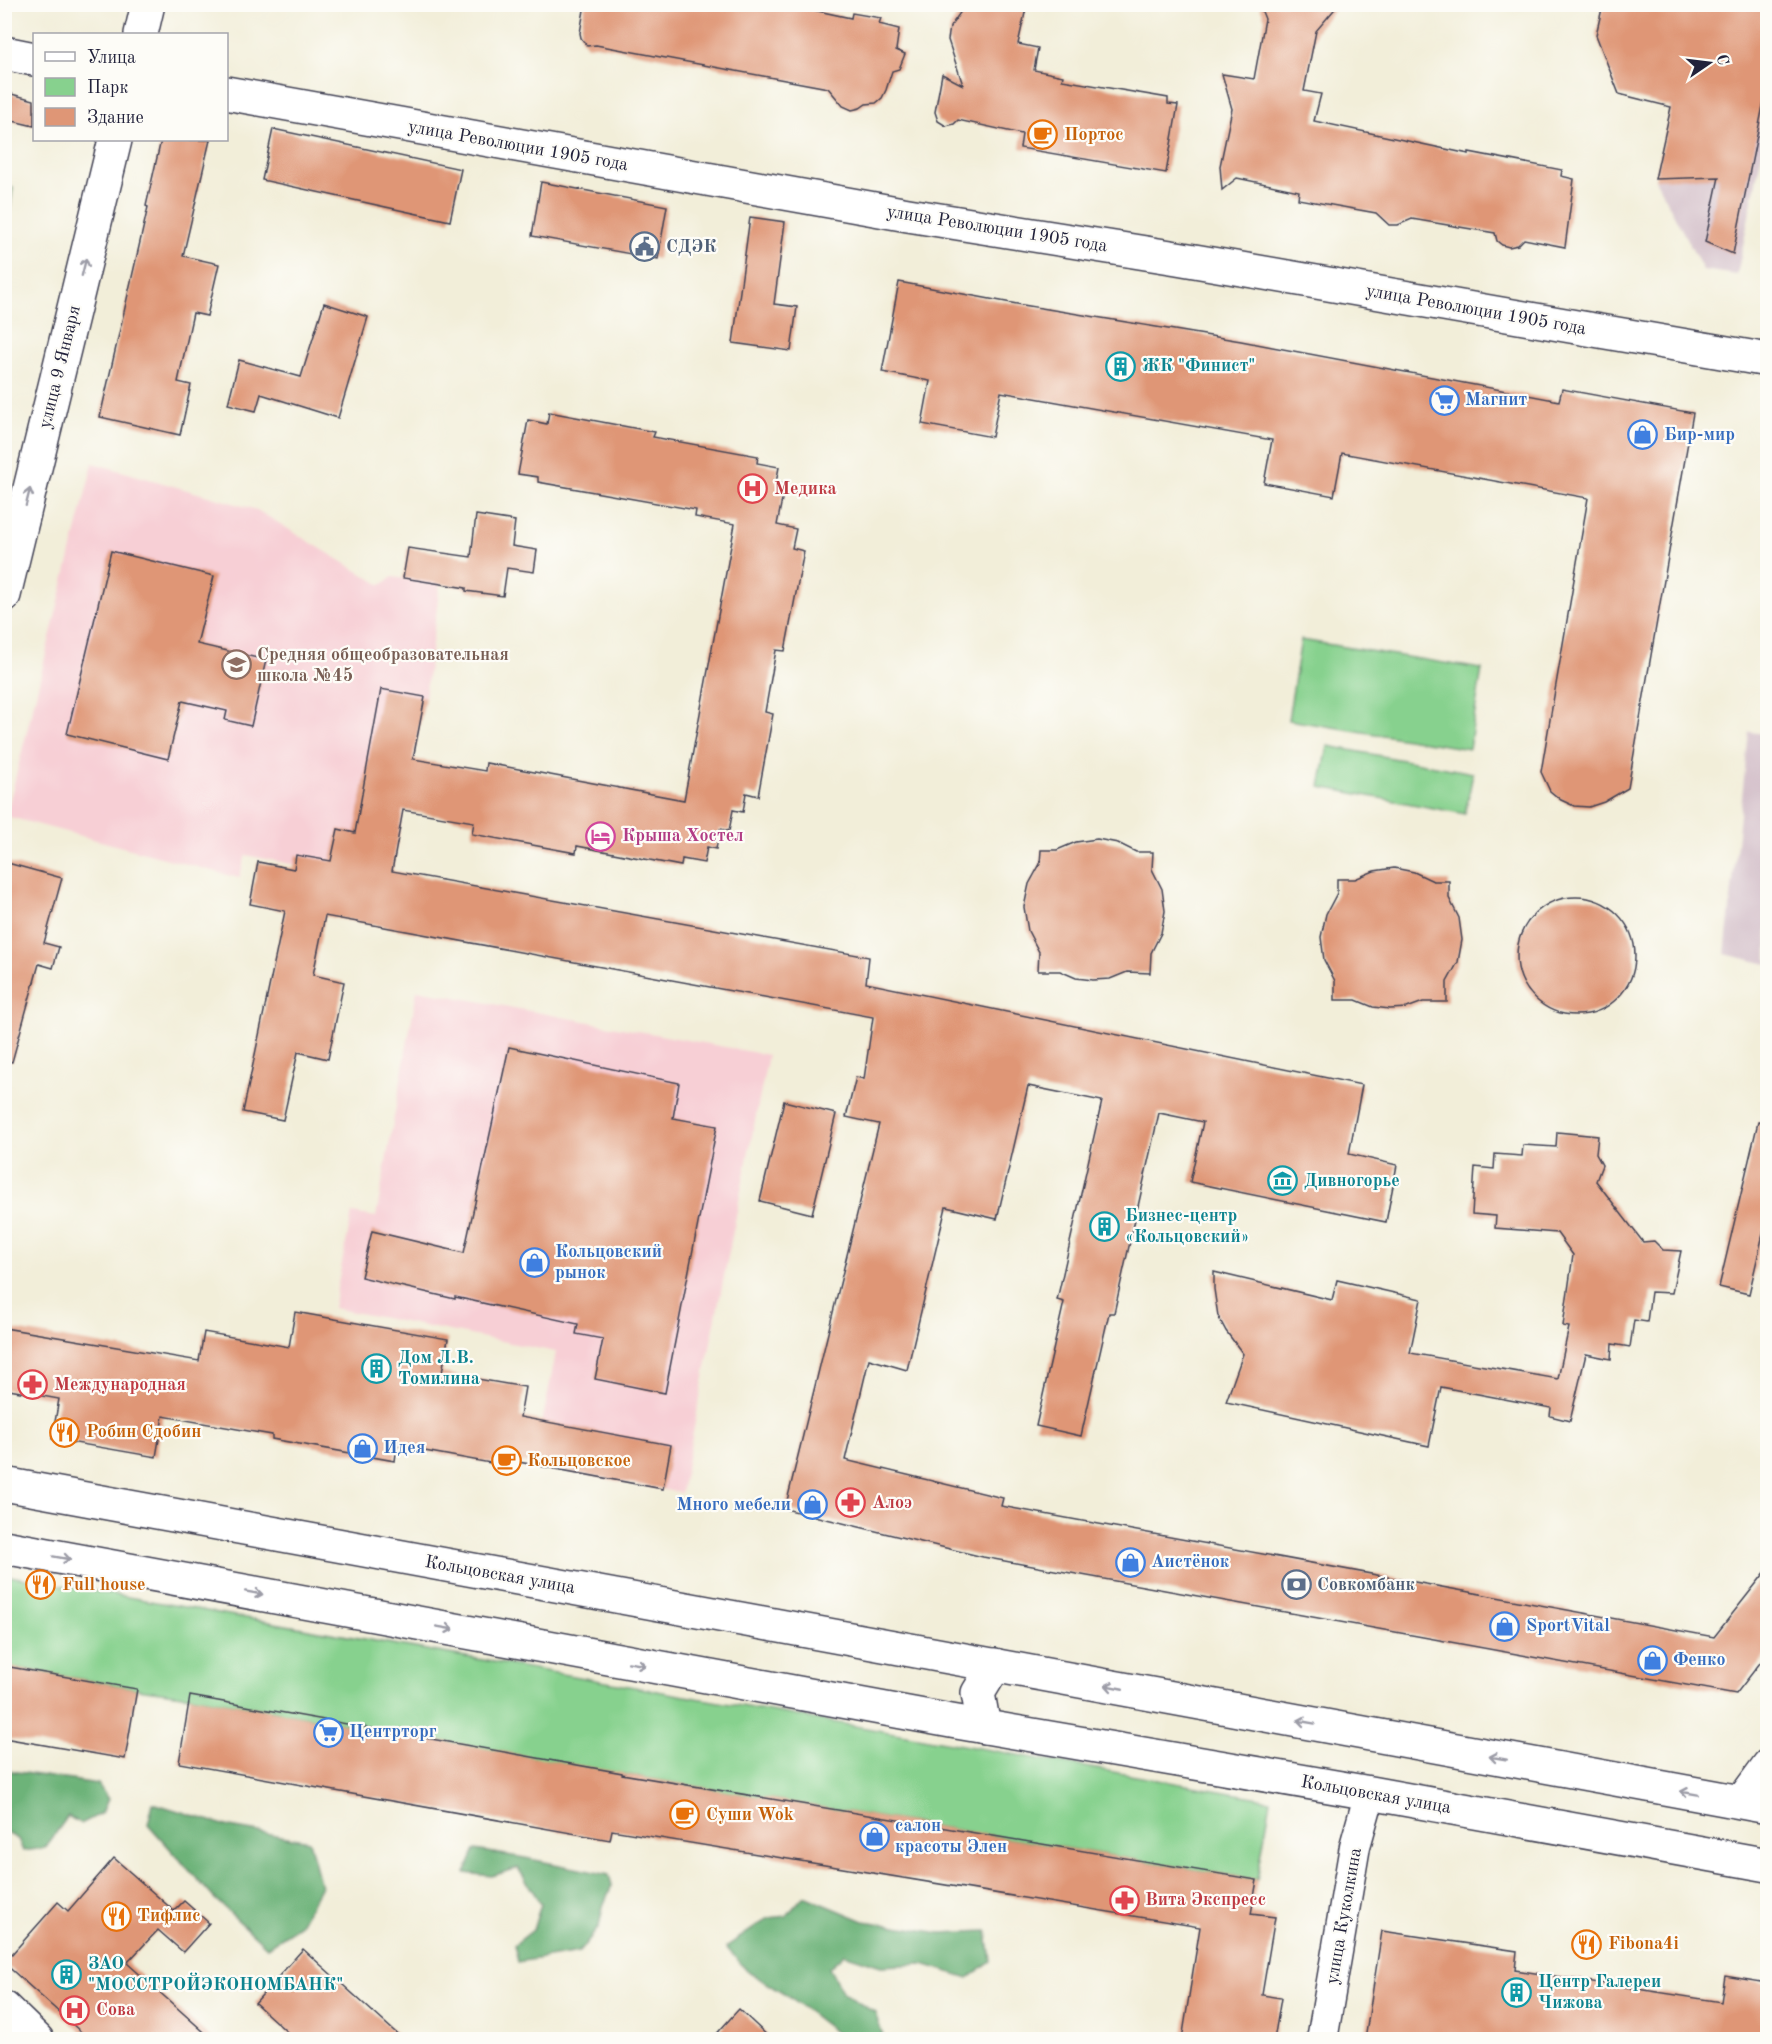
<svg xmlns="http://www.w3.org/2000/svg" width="1772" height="2044" viewBox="0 0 1772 2044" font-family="'Old Standard TT',serif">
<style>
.built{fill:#f7cfd5}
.industrial{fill:#d2bdc8}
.green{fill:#87d18e;stroke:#547a64;stroke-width:1.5}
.forest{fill:#6db379;stroke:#486a5a;stroke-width:1.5}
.building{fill:#df9676}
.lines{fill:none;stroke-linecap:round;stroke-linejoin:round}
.minor-casing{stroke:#414153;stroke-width:33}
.tertiary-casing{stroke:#414153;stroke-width:36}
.secondary-casing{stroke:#414153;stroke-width:36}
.primary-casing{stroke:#414153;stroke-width:36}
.minor{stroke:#fff;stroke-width:30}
.tertiary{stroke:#fff;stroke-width:33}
.secondary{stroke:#fff;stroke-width:33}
.primary{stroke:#fff;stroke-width:33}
.oneway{stroke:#9c9ca7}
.labels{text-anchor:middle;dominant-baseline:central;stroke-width:4.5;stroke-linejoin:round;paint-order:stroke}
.food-label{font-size:18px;font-weight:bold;fill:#c56008;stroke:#fdfcf7;text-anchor:start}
.street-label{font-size:18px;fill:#22223b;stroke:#fdfcf7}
.service-label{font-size:18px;font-weight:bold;fill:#4e5e75;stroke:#fdfcf7;text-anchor:start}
.culture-label{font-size:18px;font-weight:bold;fill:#0d838f;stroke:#fdfcf7;text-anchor:start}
.shop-label{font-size:18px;font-weight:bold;fill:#366cbe;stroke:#fdfcf7;text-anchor:start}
.health-label{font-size:18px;font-weight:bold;fill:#be3a42;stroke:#fdfcf7;text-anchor:start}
.education-label{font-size:18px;font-weight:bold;fill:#785e54;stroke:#fdfcf7;text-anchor:start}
.hotel-label{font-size:18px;font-weight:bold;fill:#b23c85;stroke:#fdfcf7;text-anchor:start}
</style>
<rect width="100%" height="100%" fill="#fdfcf7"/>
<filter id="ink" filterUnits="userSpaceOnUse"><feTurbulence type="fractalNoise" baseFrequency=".0167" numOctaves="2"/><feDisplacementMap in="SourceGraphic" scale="12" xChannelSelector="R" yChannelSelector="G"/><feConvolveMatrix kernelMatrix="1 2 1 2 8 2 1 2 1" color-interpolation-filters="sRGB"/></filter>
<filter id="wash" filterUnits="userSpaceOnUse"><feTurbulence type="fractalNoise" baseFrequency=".008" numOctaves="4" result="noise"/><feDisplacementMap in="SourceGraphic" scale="24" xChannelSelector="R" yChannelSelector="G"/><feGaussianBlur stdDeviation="1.35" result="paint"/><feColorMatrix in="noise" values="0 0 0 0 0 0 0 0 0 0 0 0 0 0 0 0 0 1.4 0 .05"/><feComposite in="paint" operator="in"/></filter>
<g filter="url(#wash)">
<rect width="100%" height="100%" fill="#f2eed9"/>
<g class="built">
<path d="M93,463l164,47 124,75 12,-8 47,7 -15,113 -33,174 -95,-16 -2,10 -49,-10 -7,23 -233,-62z"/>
<path d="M417,990l351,65 -87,438 -147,-28 22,-113 -223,-44 19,-95 24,4z"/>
</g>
<g class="industrial">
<path d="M1693,5h74v122l-30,148 -34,-5 -48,-91z"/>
<path d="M1749,732l18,2v230l-42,-10z"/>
</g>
<g class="green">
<path d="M5,186l8,2 -8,55 -1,-57z"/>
<path d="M1301,640l181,29 -13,80 -181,-29z"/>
<path d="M1328,746l145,27 -8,41 -145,-27z"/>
<path d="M4,1575l1267,225 -14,80 -600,-100 -466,-84 -54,-7 -132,-23z"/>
</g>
<g class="forest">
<path d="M4,1770l94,14 10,15 -6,14 -21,11 -13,-8 -23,32 -22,3 -5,-12 -13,-7z"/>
<path d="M153,1803l77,24 79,14 12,45 -22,40 -32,21 -53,-49 -66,-74z"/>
<path d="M475,1850l50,8 84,17 3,10 -9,21 -4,21 -20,25 -61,10 -4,-17 19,-15 8,-26 -23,-36 -26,8 -27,-3z"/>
<path d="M804,1896l60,25 77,12 46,-2 4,30 -23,17 -45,-14 -42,2 -37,-12 -15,14 14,25 32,20 9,26h-40l-55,-42 -41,-25 -22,-25 43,-29 17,-2z"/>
</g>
<g id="blocks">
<g class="building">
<path d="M585,4h200l66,14 1,-5 29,5 -2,6 20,5 -3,21 9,4 -6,15 -7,2 -6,19 -4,8 -6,5 -10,1 -6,4 -8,2 -9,-4 -15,-18 -232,-43 -9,1 -6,-8 -1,-5z"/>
<path d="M966,4h61l-9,40 20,4 -4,22 29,6 -1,4 106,18v6l10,1 -12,68 -146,-25 2,-14 -64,-14 -4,4 -8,2 -8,-5 -3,-9 7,-38 21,11 -15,-45 2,-13z"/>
<path d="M1259,4h80l-23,27 -12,60 17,3 -7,27 155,33v-2l93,18 -1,6 13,3 -9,68 -41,-8 -6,6 -9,2 -7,-2 -5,-4 -2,-8 -83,-14 -14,6h-9l-13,-12 -78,-14 1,-8 -62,-13 -15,12 -2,-24 12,-57 -10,-35 32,5 11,-60z"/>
<path d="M1603,4h164v82l-34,168 -28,-12 14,-65 -64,2 16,-72 -52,-13 -23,-59z"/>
<path d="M4,92l30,8v26l-30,-7z"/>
<path d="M273,129l188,40 -11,52 -188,-41z"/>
<path d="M161,140h49l-27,116 36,8 -12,52 -14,-3 -15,69 13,3 -11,50 -80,-18 48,-210 -2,-1z"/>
<path d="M541,182l126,24 -9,53 -126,-23z"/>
<path d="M750,217l35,5 -11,82 23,3 -6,44 -58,-8z"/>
<path d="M899,282l118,22 224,37 318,60 3,-12 131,24 -65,375 -24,14 -15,5 -15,-1 -13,-6 -11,-9 -9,-19 47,-274 -246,-45 -8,43 -70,-13 8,-43 -271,-48 -9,45 -70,-13 8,-43 -48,-9z"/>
<path d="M324,303l44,14 -30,101 -77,-24 -5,17 -28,-7 11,-44 62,17z"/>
<path d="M549,412l106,20 -2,5 105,19 -1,7 22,4 -3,16 9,1 -8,41 19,4 -4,19 12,3 -19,100 -9,-1 -11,62 8,2 -15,82 -12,-3 -3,19 -10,-2 -4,21 -9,-2 -4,20 -9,-2 -3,16 -22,-4 -1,7 -104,-20 -1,7 -104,-19 2,-12 -71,-12 -11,61 477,86 -3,26 496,102 -13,69 48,11 -11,57 -196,-40 13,-60 -44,-9 -45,200h-5l-28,123 -45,-10 28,-124 -7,-2 45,-199 -74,-15 -31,133 -51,-12 -39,163 -38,-11 -24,101 158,38 -2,8 713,131 53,-67v84l-31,40 -753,-137 -198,-48 94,-385 -33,-7 10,-40 8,2 9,-62 -548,-101 -12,59 31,7 -16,77 -30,-7 -15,68 -40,-8 42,-201 -35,-7 8,-42 36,7 2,-14 35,6 7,-32 17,4 26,-144 44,8 -12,62 72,12 1,-8 198,37 51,-276 -40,-7 1,-7 -158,-28v-5l-20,-3 10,-54 19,4z"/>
<path d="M476,515l39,6 -3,25 25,4 -3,22 -27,-4 -4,28 -37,-5v-3l-63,-10 5,-30 63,9z"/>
<path d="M111,551l103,25 -17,68 69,16 -15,66 -26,-6 2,-9 -45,-10 -14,58 -101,-25z"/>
<path d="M1097,839l21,4 18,9h17l-1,17 10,20 3,22 -4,22 -10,20 -1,20 -23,-1 -17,7 -17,1 -17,-2 -16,-7h-22l1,-19 -11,-21 -4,-24 5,-23 11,-20 1,-14h16l19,-8z"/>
<path d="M4,862l58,16 -18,65 15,4 -6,21 -14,-4 -27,98 -8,-1z"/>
<path d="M1394,868l20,4 19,9h16v17l10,20 3,22 -4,22 -11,20v20h-24l-16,6 -17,1 -17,-2 -17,-7h-21v-19l-11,-21 -3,-23 5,-23 11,-21v-14h18l19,-8z"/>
<circle cx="1576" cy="956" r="59"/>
<path d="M509,1047l170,36 -6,35 44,8 -52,267 -70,-14 8,-40 -27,-5 2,-10 -123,-27v2l-94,-22 11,-46 92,22z"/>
<path d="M784,1101l52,13 -24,100 -52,-13z"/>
<path d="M1758,1122l9,1v94l-18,77 -30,-7z"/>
<path d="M1557,1132l41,4 -2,18 6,11 -6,16 47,61 11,-1 9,9 18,1 -9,42 -21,-1 -4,30 -13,-2 -4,27 -18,-3 -1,15 -25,-5 -16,67 -20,-5 1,-8 -110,-21 -12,59 -203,-44 17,-48 -17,-23 -8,-15 -4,-27v-17l118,28 5,-20 84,19 -11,54 148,26 11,-52 -6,-1 10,-71 -16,-22 -62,-5 1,-12 -24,-2 3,-47 19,2 1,-15 27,2 1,-11 33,2z"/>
<path d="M295,1312l153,27 -6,34 83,14 -5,30 151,28 -8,44 -150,-28 -1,6 -115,-21 -2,15 -123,-22v-4l-109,-19 -7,41 -104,-18 7,-40 -55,-10v-61l195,33 5,-29 85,15z"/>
<path d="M4,1666l133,23 -12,70 -121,-21z"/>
<path d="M190,1696l432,77v1l635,106 -6,34 24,3 -13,78 19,3 -7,42h-92l18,-113 -588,-97 -2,10 -431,-77z"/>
<path d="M114,1858l60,53 10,-10 25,22 -26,29 -25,-22 -31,33 86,77h-123l-86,-77 54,-61 10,9z"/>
<path d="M1382,1931l135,20 -2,19 206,32 4,-26 42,7v57h-402z"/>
<path d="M303,1949l101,91h-108l-41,-37z"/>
<path d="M739,2009l33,31h-61z"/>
</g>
</g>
</g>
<g filter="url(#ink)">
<use href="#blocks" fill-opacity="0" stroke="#414153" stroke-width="1.5"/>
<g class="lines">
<defs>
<g id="minor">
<path d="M1740,1802l28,-38"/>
<path d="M1322,2040l33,-194 15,-53"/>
</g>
<g id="tertiary">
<path d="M4,53l30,6"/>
<path d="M226,93l682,122 269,43 591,102"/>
<path d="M4,2008l33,32"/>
</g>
<g id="secondary">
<path d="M141,34l7,-30"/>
<path d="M4,595l111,-455"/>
</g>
<g id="primary">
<path d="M4,1484l1764,323"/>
<path d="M4,1547l947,174 419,72 398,72"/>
<path d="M984,1727l-6,-34 17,-28"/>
</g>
</defs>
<use href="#minor" class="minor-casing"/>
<use href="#tertiary" class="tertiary-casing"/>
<use href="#secondary" class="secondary-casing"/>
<use href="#primary" class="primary-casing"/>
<use href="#minor" class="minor"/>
<use href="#tertiary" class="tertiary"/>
<use href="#secondary" class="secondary"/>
<use href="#primary" class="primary"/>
</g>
<defs><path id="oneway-shaft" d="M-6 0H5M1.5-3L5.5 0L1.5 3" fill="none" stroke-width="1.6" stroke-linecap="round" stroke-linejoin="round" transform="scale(1.5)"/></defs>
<g class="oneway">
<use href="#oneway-shaft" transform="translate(84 267) rotate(-76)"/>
<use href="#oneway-shaft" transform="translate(28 497) rotate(-76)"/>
<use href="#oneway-shaft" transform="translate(62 1558) rotate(10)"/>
<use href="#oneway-shaft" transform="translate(254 1593) rotate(10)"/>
<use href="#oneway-shaft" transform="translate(445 1628) rotate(10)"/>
<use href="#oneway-shaft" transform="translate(637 1664) rotate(10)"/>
<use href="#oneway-shaft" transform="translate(1114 1687) rotate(-169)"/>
<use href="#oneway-shaft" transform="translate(1306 1722) rotate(-170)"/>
<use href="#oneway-shaft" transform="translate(1498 1758) rotate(-170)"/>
<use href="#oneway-shaft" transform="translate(1689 1793) rotate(-170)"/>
</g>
</g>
<defs>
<symbol id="cafe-ring" viewBox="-11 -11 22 22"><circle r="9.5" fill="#fdfcf7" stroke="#e8710a" stroke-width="1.5"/><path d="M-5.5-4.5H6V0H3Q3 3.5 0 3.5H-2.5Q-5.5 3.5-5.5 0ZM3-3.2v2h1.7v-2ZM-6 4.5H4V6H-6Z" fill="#e8710a"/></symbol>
<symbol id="civic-ring" viewBox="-11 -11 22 22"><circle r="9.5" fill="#fdfcf7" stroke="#5c6f8a" stroke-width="1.5"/><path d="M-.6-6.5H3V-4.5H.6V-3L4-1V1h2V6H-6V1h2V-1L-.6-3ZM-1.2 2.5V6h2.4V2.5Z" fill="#5c6f8a"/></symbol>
<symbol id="building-ring" viewBox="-11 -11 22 22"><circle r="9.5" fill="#fdfcf7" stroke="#0f9aa8" stroke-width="1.5"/><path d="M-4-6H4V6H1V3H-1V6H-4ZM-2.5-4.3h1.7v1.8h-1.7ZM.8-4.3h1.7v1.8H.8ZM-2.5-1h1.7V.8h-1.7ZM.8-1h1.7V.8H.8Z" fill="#0f9aa8"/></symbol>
<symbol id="supermarket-ring" viewBox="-11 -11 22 22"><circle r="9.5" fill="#fdfcf7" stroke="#3f7fe0" stroke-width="1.5"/><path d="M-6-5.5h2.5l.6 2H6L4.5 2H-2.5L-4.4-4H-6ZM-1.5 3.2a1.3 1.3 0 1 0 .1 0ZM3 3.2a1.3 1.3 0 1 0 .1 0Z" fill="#3f7fe0"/></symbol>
<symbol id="shop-ring" viewBox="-11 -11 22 22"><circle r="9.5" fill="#fdfcf7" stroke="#3f7fe0" stroke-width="1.5"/><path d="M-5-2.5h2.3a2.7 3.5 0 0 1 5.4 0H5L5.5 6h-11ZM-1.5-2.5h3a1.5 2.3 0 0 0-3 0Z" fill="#3f7fe0"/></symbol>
<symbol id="hospital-ring" viewBox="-11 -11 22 22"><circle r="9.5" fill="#fdfcf7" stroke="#e0444e" stroke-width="1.5"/><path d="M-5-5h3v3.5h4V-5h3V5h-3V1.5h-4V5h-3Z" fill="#e0444e"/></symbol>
<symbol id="school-ring" viewBox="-11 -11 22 22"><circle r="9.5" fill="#fdfcf7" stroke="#8d6e63" stroke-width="1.5"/><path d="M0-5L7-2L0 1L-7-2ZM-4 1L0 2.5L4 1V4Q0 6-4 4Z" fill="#8d6e63"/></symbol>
<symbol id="hotel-ring" viewBox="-11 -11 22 22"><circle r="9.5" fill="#fdfcf7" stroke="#d1479c" stroke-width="1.5"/><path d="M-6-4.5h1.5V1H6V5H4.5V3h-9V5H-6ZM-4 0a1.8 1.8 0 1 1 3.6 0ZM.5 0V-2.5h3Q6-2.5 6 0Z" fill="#d1479c"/></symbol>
<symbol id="museum-ring" viewBox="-11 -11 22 22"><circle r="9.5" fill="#fdfcf7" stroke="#0f9aa8" stroke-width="1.5"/><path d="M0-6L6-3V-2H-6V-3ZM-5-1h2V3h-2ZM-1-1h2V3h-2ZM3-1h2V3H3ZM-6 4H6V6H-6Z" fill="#0f9aa8"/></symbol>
<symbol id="pharmacy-ring" viewBox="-11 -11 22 22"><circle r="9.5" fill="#fdfcf7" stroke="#e0444e" stroke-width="1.5"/><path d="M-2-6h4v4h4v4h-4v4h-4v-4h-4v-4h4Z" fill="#e0444e"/></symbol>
<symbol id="restaurant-ring" viewBox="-11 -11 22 22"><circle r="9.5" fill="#fdfcf7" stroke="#e8710a" stroke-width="1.5"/><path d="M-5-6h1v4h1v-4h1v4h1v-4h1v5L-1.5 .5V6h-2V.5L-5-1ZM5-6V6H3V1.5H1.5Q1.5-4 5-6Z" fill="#e8710a"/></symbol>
<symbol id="bank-ring" viewBox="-11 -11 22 22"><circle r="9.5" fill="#fdfcf7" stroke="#5c6f8a" stroke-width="1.5"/><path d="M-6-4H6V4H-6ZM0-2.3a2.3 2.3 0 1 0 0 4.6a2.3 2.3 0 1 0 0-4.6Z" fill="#5c6f8a"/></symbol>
</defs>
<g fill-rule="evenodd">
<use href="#cafe-ring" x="1026" y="118" width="33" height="33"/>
<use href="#civic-ring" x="628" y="230" width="33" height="33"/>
<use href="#building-ring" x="1104" y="350" width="33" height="33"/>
<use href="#supermarket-ring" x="1428" y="384" width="33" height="33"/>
<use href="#shop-ring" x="1626" y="418" width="33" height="33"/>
<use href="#hospital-ring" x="736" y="472" width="33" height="33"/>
<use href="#school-ring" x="220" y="648" width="33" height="33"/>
<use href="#hotel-ring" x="584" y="820" width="33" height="33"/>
<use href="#museum-ring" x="1266" y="1164" width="33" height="33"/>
<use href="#building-ring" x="1088" y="1210" width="33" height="33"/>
<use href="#shop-ring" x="518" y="1246" width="33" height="33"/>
<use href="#building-ring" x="360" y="1352" width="33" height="33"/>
<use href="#pharmacy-ring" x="16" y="1368" width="33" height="33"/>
<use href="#restaurant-ring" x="48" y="1416" width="33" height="33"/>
<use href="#shop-ring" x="346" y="1432" width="33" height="33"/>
<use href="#cafe-ring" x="490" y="1444" width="33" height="33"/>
<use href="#pharmacy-ring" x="834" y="1486" width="33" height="33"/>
<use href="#shop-ring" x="796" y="1488" width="33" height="33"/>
<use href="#shop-ring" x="1114" y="1546" width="33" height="33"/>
<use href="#restaurant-ring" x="24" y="1568" width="33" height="33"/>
<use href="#bank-ring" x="1280" y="1568" width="33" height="33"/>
<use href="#shop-ring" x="1488" y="1610" width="33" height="33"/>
<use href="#shop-ring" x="1636" y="1644" width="33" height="33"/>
<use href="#supermarket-ring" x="312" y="1716" width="33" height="33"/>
<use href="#cafe-ring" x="668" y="1798" width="33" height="33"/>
<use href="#shop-ring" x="858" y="1820" width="33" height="33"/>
<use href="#pharmacy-ring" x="1108" y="1884" width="33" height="33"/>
<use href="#restaurant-ring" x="100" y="1900" width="33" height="33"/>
<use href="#restaurant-ring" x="1570" y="1928" width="33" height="33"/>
<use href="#building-ring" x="50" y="1958" width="33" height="33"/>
<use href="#building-ring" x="1500" y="1976" width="33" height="33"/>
<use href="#hospital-ring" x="58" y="1994" width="33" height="33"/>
</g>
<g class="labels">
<g class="food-label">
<text x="1064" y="135">Портос</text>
<text x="86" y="1432">Робин Сдобин</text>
<text x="527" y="1461">Кольцовское</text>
<text x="62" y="1585">Full house</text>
<text x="706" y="1815">Суши Wok</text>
<text x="137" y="1916">Тифлис</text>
<text x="1608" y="1944">Fibona4i</text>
</g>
<g class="street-label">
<text transform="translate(518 146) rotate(10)">улица Революции 1905 года</text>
<text transform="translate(997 229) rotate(9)">улица Революции 1905 года</text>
<text transform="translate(1476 310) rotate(10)">улица Революции 1905 года</text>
<text transform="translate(60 367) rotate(-76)">улица 9 Января</text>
<text transform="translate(500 1575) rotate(10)">Кольцовская улица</text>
<text transform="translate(1376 1795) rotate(10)">Кольцовская улица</text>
<text transform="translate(1344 1916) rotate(-80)">улица Куколкина</text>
</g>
<g class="service-label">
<text x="666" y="247">СДЭК</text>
<text x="1317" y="1585">Совкомбанк</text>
</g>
<g class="culture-label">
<text x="1142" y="366">ЖК "Финист"</text>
<text x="1304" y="1181">Дивногорье</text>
<text x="1125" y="1216">Бизнес-центр<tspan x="1125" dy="21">«Кольцовский»</tspan></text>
<text x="398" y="1358">Дом Л.В.<tspan x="398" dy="21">Томилина</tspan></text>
<text x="88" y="1964">ЗАО<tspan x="88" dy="21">"МОССТРОЙЭКОНОМБАНК"</tspan></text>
<text x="1538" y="1982">Центр Галереи<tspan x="1538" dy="21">Чижова</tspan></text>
</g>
<g class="shop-label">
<text x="1465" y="400">Магнит</text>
<text x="1664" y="435">Бир-мир</text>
<text x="555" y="1252">Кольцовский<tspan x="555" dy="21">рынок</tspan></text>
<text x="383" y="1448">Идея</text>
<text x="791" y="1505" text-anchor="end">Много мебели</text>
<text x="1151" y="1562">Аистёнок</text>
<text x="1526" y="1626">SportVital</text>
<text x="1673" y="1660">Фенко</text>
<text x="349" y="1732">Центрторг</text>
<text x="895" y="1826">салон<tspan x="895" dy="21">красоты Элен</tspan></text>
</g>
<g class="health-label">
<text x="774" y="489">Медика</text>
<text x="54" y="1385">Международная</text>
<text x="872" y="1503">Алоэ</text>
<text x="1145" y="1900">Вита Экспресс</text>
<text x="96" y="2010">Сова</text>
</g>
<g class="education-label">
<text x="257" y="655">Средняя общеобразовательная<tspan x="257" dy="21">школа №45</tspan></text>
</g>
<g class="hotel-label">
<text x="622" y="836">Крыша Хостел</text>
</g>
</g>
<rect width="1772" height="2044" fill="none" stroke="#fdfcf7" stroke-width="24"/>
<rect x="33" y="33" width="195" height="108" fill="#fdfcf7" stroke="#a5a5ac" stroke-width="1.5"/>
<rect x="45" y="52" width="30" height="9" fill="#ffffff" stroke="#a5a5ac" stroke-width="1.5"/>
<text x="87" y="63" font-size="18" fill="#22223b">Улица</text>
<rect x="45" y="78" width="30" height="18" fill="#87d18e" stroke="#a5a5ac" stroke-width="1.5"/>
<text x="87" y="93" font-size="18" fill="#22223b">Парк</text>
<rect x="45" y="108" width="30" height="18" fill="#df9676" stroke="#a5a5ac" stroke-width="1.5"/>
<text x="87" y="123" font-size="18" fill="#22223b">Здание</text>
<g transform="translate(1709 63) rotate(76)" stroke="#fdfcf7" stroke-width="4.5" paint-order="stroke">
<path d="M0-4.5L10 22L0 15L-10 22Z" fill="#22223b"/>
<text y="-9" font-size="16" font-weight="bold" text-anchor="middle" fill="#22223b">С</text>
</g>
</svg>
